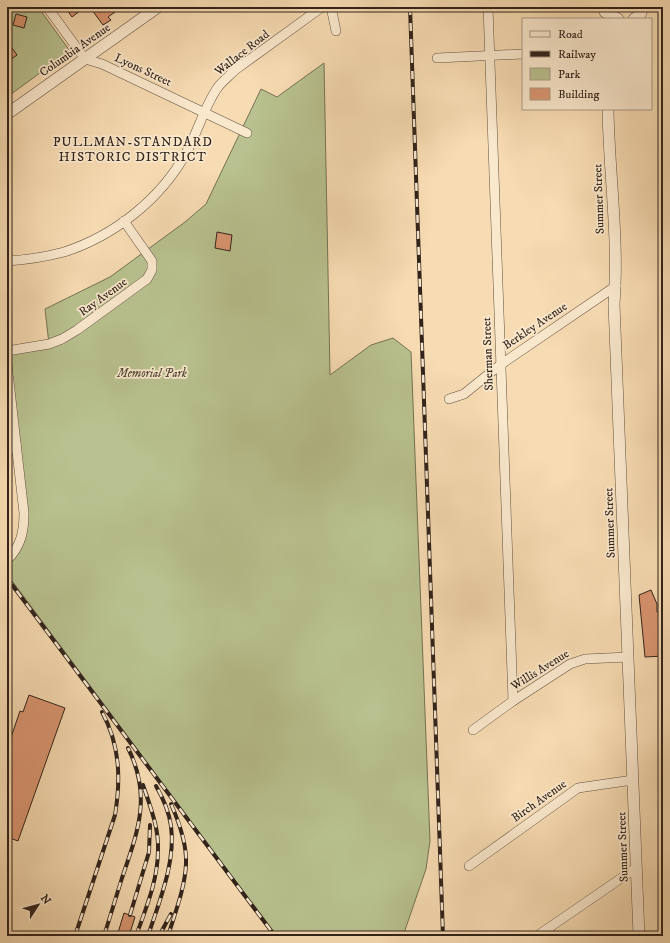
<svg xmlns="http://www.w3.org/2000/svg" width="670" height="943" viewBox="0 0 670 943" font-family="'IM FELL DW Pica',serif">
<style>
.green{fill:#b8c18f;stroke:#747255}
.building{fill:#da9671;stroke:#31231b}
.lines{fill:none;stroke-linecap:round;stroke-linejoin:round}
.minor-casing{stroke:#625141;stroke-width:10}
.tertiary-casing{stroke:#625141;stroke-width:12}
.minor{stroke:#fae8cd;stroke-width:9}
.tertiary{stroke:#fae8cd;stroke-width:11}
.rail-casing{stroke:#31231b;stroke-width:4}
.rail{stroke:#fae8cd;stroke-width:2.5;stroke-dasharray:8;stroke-linecap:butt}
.labels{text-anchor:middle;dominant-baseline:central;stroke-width:3.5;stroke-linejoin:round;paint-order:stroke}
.street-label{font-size:12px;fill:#31231b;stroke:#fae8cd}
.park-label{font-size:12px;font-style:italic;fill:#534a38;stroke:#fae8cd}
.neighbourhood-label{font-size:13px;letter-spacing:1px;fill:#31231b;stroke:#fae8cd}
</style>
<rect width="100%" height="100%" fill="#f7dbb2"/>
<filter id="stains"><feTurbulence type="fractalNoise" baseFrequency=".005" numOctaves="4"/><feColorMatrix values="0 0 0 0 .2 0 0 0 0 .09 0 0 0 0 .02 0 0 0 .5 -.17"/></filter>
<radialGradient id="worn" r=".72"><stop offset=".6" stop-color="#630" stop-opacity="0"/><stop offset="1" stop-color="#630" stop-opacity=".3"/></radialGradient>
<g class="green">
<path d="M7,7h31l32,44 -63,46z"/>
<path d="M324,63l6,312 41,-30 22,-7 18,14 19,489 -4,28 -23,67h-127l-269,-362v-14l15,-24 -15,-172v-13l42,-7 -4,-35 65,-32 75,-55 21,-18 55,-115 16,8z"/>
</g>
<g class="building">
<path d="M65,7h20l-13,10z"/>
<path d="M96,7h26l-14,10 3,3 -8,5 -11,-15z"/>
<path d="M16,14l11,3 -3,11 -11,-3z"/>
<path d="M7,41l10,14 -10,7z"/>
<path d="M217,232l15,3 -2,16 -15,-3z"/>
<path d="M651,590l6,14v8h6v44l-18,1 -6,-62z"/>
<path d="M29,695l36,13 -47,133 -11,-4v-88l13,-38 3,1z"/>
<path d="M124,913l11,4 -6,19h-12z"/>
</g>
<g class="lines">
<defs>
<g id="minor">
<path d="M47,7l38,52 17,5 145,69"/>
<path d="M331,7l5,24"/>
<path d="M488,7l25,694"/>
<path d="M437,58l86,-4"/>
<path d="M7,261c19,-1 38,-4 57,-9 50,-16 97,-53 122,-99 12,-21 18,-46 32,-66 5,-6 11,-11 17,-17l87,-63"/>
<path d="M7,351l42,-7 13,-5 15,-9 70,-51 5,-9v-9l-28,-40"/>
<path d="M7,364l17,149c0,18 -3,34 -17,47"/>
<path d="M449,399l15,-5 36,-29 116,-79"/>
<path d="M7,452l9,-7"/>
<path d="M473,730l40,-29 57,-37 15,-5 43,-2"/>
<path d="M469,866l109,-78 55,-8"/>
<path d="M537,936l99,-68"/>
</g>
<g id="tertiary">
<path d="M605,12l13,7"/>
<path d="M634,19l6,-4 3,-8"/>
<path d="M608,109c1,64 11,130 6,195l25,632"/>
<path d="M7,114l151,-107"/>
</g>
</defs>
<use href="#minor" class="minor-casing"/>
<use href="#tertiary" class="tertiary-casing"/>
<use href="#minor" class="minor"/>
<use href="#tertiary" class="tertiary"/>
<defs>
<g id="rail">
<path d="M410,7l33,929"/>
<path d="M7,578l268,358"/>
<path d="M130,915l19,-63 1,-27"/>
<path d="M75,936l40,-121c6,-36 5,-70 -13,-103"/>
<path d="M104,936c6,-19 12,-39 18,-58 16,-47 30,-82 6,-130"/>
<path d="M136,936c10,-28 22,-56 22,-86 1,-22 -8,-44 -15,-65"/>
<path d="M148,936c11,-34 28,-74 23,-110 -2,-14 -8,-28 -15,-40"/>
<path d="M159,936l12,-22"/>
<path d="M168,936c7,-23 17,-48 18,-72 1,-21 -7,-42 -15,-60"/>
</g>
</defs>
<use href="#rail" class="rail-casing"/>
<use href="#rail" class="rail"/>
</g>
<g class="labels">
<g class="street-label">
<text transform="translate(75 50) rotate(-35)">Columbia Avenue</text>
<text transform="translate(242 53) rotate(-38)">Wallace Road</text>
<text transform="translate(143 70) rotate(25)">Lyons Street</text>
<text transform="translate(599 199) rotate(-92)">Summer Street</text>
<text transform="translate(103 297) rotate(-36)">Ray Avenue</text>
<text transform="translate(535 326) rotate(-34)">Berkley Avenue</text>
<text transform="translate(488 354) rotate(-92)">Sherman Street</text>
<text transform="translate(610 523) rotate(-92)">Summer Street</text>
<text transform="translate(540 670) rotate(-32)">Willis Avenue</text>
<text transform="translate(539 801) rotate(-35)">Birch Avenue</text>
<text transform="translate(623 847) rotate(-92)">Summer Street</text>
</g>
<g class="park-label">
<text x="152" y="373">Memorial Park</text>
</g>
<g class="neighbourhood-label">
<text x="133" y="142">PULLMAN-STANDARD<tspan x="133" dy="15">HISTORIC DISTRICT</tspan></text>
</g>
</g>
<rect width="670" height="943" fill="none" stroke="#f7dbb2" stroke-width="24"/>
<rect x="8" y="8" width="654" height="927" fill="none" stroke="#31231b" stroke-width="2"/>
<rect x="12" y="12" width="646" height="919" fill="none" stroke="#31231b"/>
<rect x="522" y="18" width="130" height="92" fill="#fae8cd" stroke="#aa9986"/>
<rect x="530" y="31" width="20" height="6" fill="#fae8cd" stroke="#aa9986"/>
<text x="558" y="38" font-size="12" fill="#31231b">Road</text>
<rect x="530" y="51" width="20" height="6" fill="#31231b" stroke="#aa9986"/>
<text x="558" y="58" font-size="12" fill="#31231b">Railway</text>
<rect x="530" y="68" width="20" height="12" fill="#b8c18f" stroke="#aa9986"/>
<text x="558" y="78" font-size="12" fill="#31231b">Park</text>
<rect x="530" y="88" width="20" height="12" fill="#da9671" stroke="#aa9986"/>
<text x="558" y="98" font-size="12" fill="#31231b">Building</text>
<g transform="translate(38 905) rotate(54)" stroke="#fae8cd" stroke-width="3" paint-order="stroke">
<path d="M0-3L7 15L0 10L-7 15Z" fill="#31231b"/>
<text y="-6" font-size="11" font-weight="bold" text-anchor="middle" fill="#31231b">N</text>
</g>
<rect width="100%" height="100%" filter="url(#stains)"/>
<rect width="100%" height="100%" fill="url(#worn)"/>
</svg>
